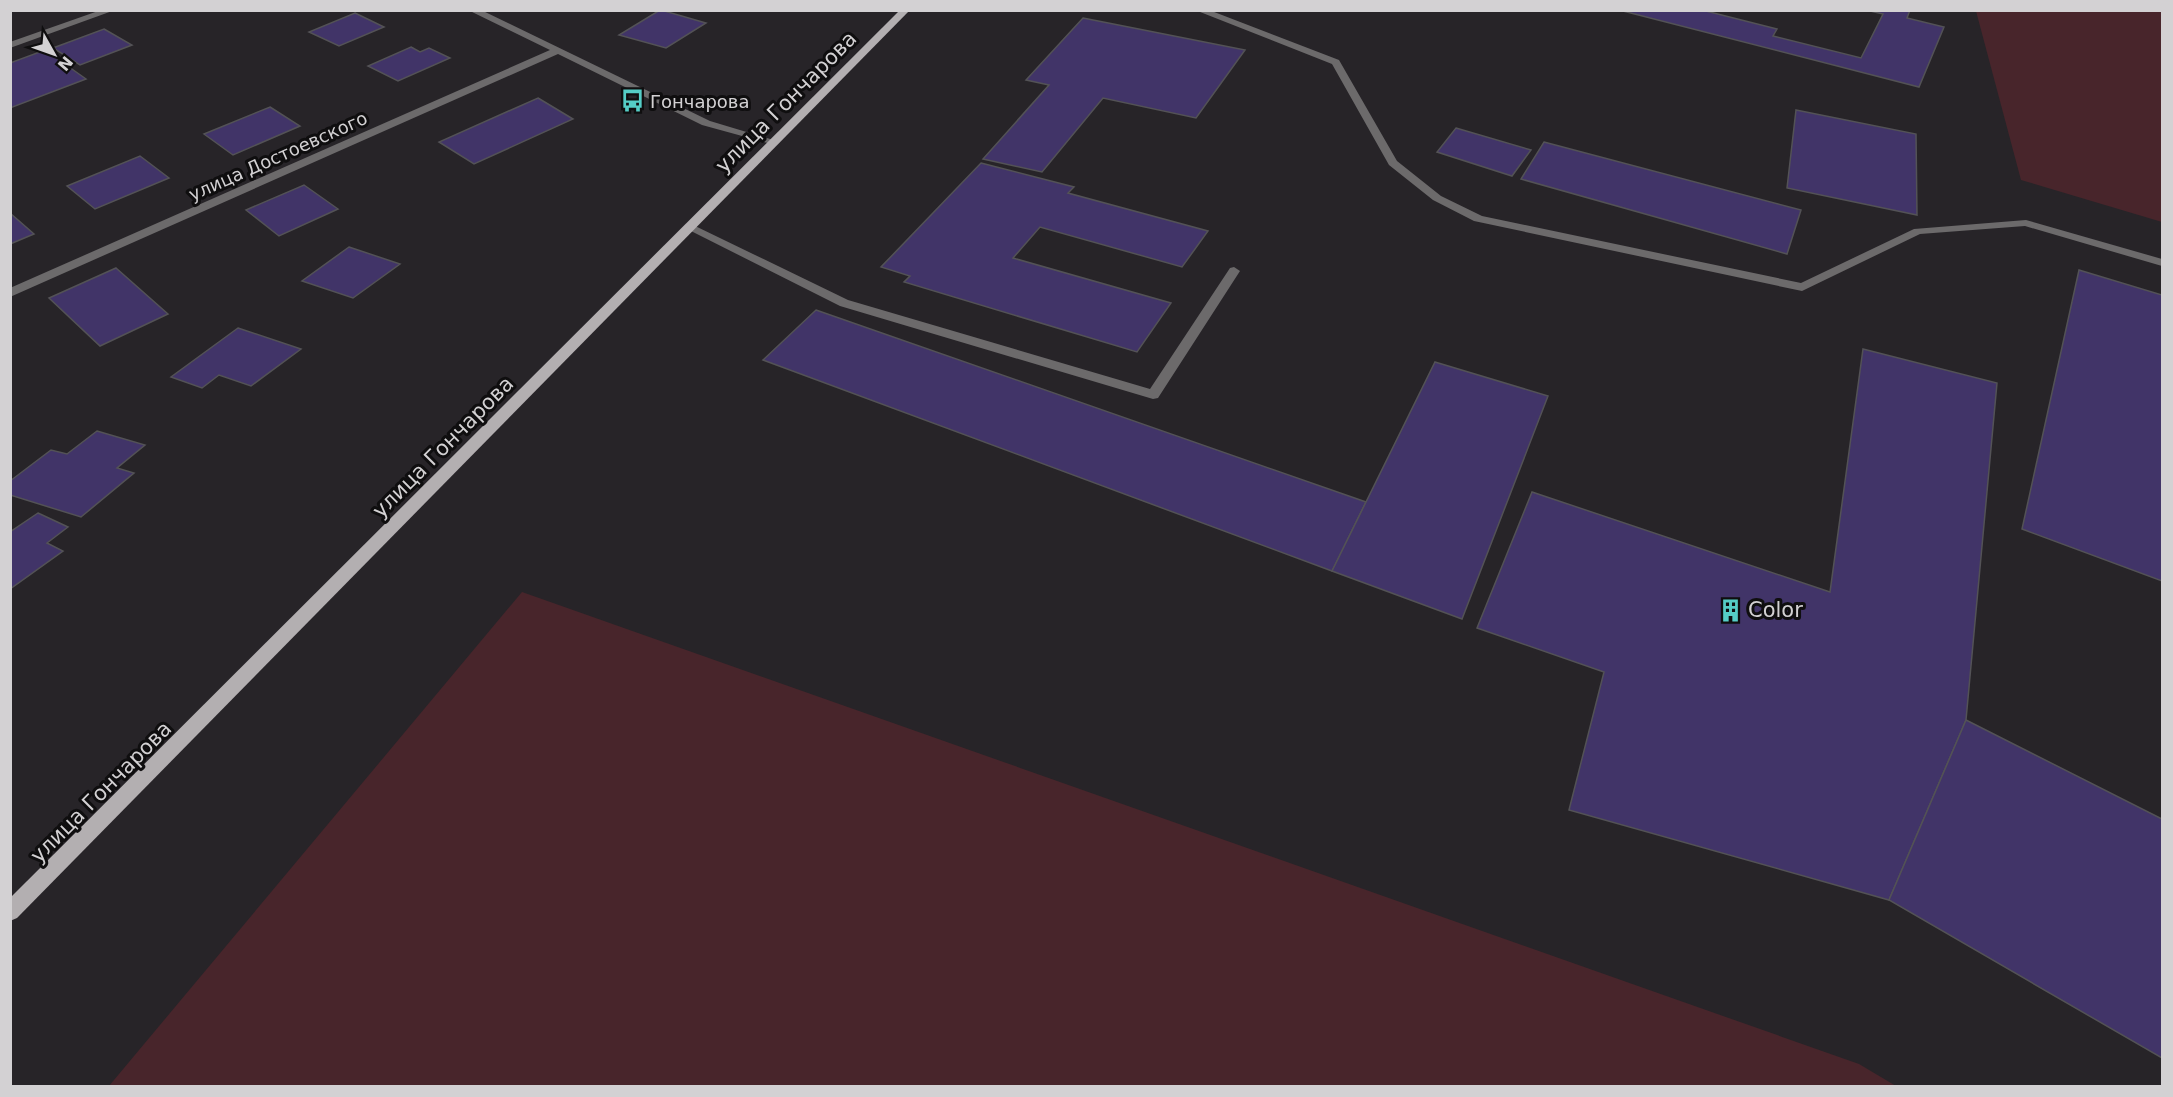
<svg xmlns="http://www.w3.org/2000/svg" width="2173" height="1097" viewBox="0 0 2173 1097" font-family="'DejaVu Sans',sans-serif">
<style>
.green{fill:#48252b}
.building{fill:#413468;stroke:#535256;stroke-width:1.5}
.lines{fill:none;stroke-linecap:round;stroke-linejoin:round}
.minor{fill:#6c6a6b;fill-rule:evenodd}
.major{fill:#b3afb1;fill-rule:evenodd}
.labels{text-anchor:middle;dominant-baseline:central;stroke-width:6;stroke-linejoin:round;paint-order:stroke}
.far-poi-label{font-size:18px;fill:#d3d1d3;stroke:#0f0e0f;text-anchor:start}
.far-street-label{font-size:18px;fill:#d3d1d3;stroke:#0f0e0f}
.street-label{font-size:21px;fill:#d3d1d3;stroke:#0f0e0f}
.poi-label{font-size:21px;fill:#d3d1d3;stroke:#0f0e0f;text-anchor:start}
</style>
<rect width="100%" height="100%" fill="#272428"/>
<g class="green">
<path d="M1976,11h186v211l-141,-42z"/>
<path d="M522,592l1337,472 37,22h-1787z"/>
</g>
<g class="building">
<path d="M660,10h1l45,13 -40,25 -47,-13z"/>
<path d="M1619,10h83l75,19 -4,7 88,22 22,-44 -17,-4h44l-3,8 37,9 -25,60z"/>
<path d="M355,13l29,14 -45,19 -30,-14z"/>
<path d="M1083,18l162,32 -49,68 -93,-20 -61,74 -59,-13 66,-74 -23,-5z"/>
<path d="M104,29l28,16 -52,20 -27,-17z"/>
<path d="M411,47l9,5 9,-4 21,10 -52,23 -30,-15z"/>
<path d="M45,50l41,29 -76,29v-45z"/>
<path d="M538,98l35,21 -99,45 -35,-22z"/>
<path d="M270,107l30,19 -67,29 -29,-21z"/>
<path d="M1796,110l120,24 1,81 -130,-27z"/>
<path d="M1456,128l75,22 -19,26 -75,-24z"/>
<path d="M1544,142l257,68 -14,44 -266,-75z"/>
<path d="M140,156l29,22 -74,31 -28,-23z"/>
<path d="M981,163l93,24 -6,6 140,38 -26,36 -142,-40 -27,31 158,45 -34,49 -233,-70 6,-6 -29,-9z"/>
<path d="M304,185l34,24 -59,27 -33,-26z"/>
<path d="M10,213l24,21 -24,10z"/>
<path d="M349,247l51,17 -47,34 -51,-17z"/>
<path d="M116,268l52,46 -68,32 -51,-48z"/>
<path d="M2079,270l83,25v286l-140,-52z"/>
<path d="M816,310l550,192 -34,69 -569,-211z"/>
<path d="M238,328l63,21 -50,37 -32,-11 -17,13 -31,-11z"/>
<path d="M1863,349l134,34 -31,337 -77,180 -320,-90 35,-138 -127,-44 55,-136 298,100z"/>
<path d="M1435,362l113,34 -86,223 -130,-48z"/>
<path d="M97,431l48,14 -28,23 17,5 -53,44 -71,-22v-14l41,-31 16,4z"/>
<path d="M38,513l30,14 -21,16 16,8 -53,38v-57z"/>
<path d="M1966,720l196,99v239l-273,-158z"/>
</g>
<g class="lines">
<g class="minor">
<path d="M101,10h14l-105,38v-6z"/>
<path d="M468,10h13l229,111 70,21 -5,3 -73,-20 -144,-71 -548,243v-9l540,-238z"/>
<path d="M1195,10h14l130,50 58,101 44,35 41,20 319,67 113,-54 112,-9 136,39v7l-137,-40 -105,8 -118,57 -328,-70 -41,-21 -44,-35 -57,-101z"/>
<path d="M691,224l157,76 302,89 80,-121 4,-1 6,4 -82,127 -5,1 -313,-93 -153,-77v-4z"/>
</g>
<path class="major" d="M900,10h10l-893,908 -7,3v-23z"/>
</g>
<defs>
<symbol id="bus-bare" viewBox="-9 -9 18 18"><path d="M-5-6H5V4H4V6H2V4H-2V6H-4V4H-5ZM-3.5-4V0h7V-4ZM-3.5 1.2v1.5H-2V1.2ZM2 1.2v1.5H3.5V1.2Z" fill="#55cdc6" stroke="#0f0e0f" stroke-width="2.5" paint-order="stroke"/></symbol>
<symbol id="building-bare" viewBox="-9 -9 18 18"><path d="M-4-6H4V6H1V3H-1V6H-4ZM-2.5-4.3h1.7v1.8h-1.7ZM.8-4.3h1.7v1.8H.8ZM-2.5-1h1.7V.8h-1.7ZM.8-1h1.7V.8H.8Z" fill="#55cdc6" stroke="#0f0e0f" stroke-width="2.5" paint-order="stroke"/></symbol>
</defs>
<g fill-rule="evenodd">
<use href="#bus-bare" x="616" y="84" width="33" height="33"/>
<use href="#building-bare" x="1714" y="594" width="33" height="33"/>
</g>
<g class="labels">
<g class="far-poi-label">
<text x="650" y="101">Гончарова</text>
</g>
<g class="far-street-label">
<text transform="translate(278 156) rotate(-24)">улица Достоевского</text>
</g>
<g class="street-label">
<text transform="translate(786 102) rotate(-45)">улица Гончарова</text>
<text transform="translate(443 447) rotate(-45)">улица Гончарова</text>
<text transform="translate(101 792) rotate(-45)">улица Гончарова</text>
</g>
<g class="poi-label">
<text x="1748" y="610">Color</text>
</g>
</g>
<rect width="2173" height="1097" fill="none" stroke="#d3d1d3" stroke-width="24"/>
<g transform="translate(54 54) rotate(130)" stroke="#0f0e0f" stroke-width="4.5" paint-order="stroke">
<path d="M0-4.5L10 22L0 15L-10 22Z" fill="#d3d1d3"/>
<text y="-9" font-size="16" font-weight="bold" text-anchor="middle" fill="#d3d1d3">N</text>
</g>
</svg>
